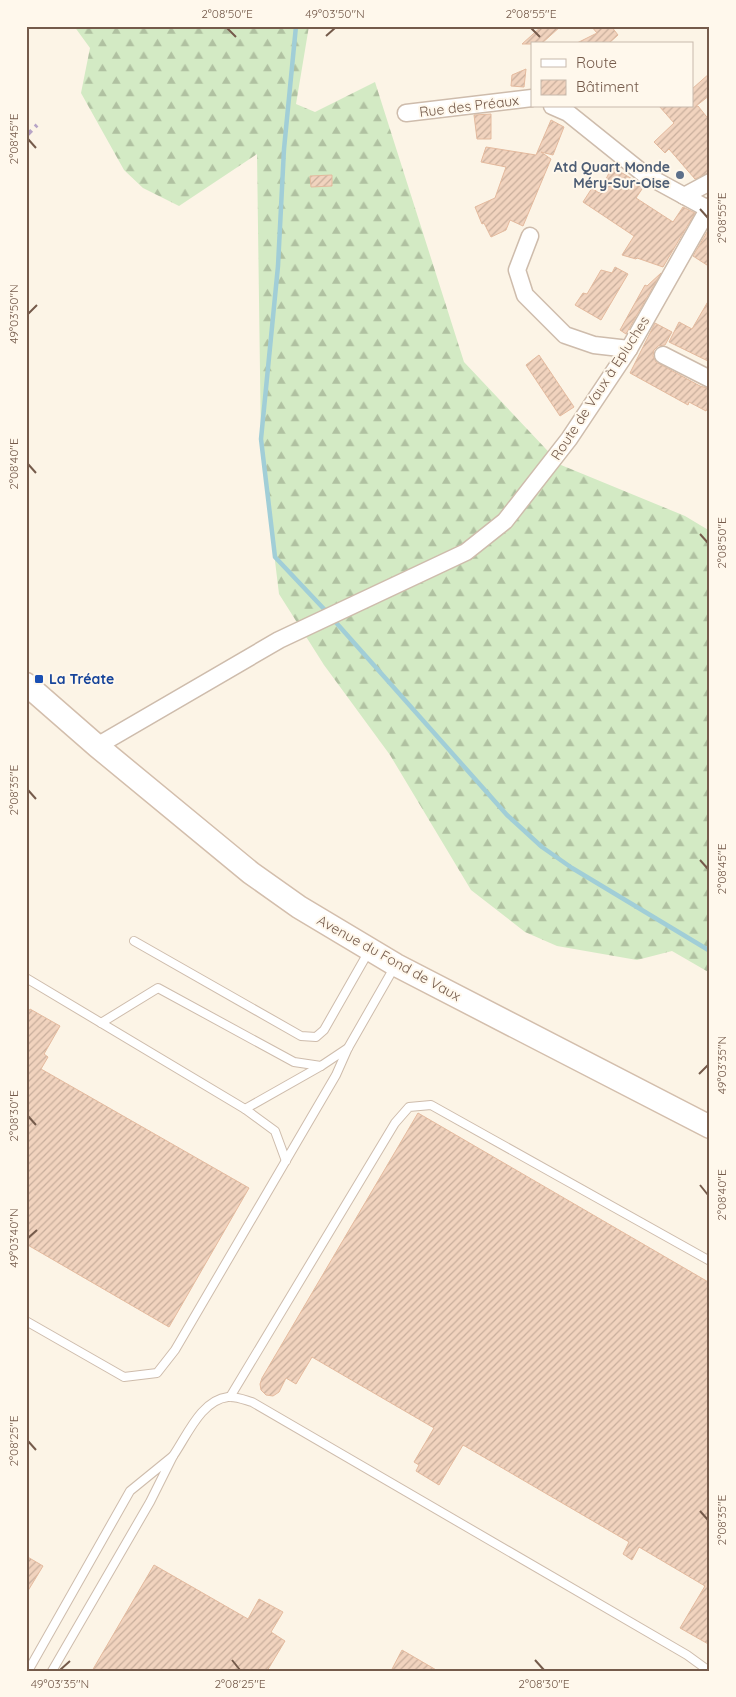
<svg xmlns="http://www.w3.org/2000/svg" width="736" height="1697" viewBox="0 0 736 1697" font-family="Quicksand,sans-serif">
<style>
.forest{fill:url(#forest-firs)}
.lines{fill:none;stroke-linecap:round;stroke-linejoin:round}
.stream{stroke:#a1ced7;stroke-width:4.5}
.building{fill:url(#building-hatch);stroke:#e4ba9e}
.lane-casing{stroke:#cebcac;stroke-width:10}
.street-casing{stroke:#cebcac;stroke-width:19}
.secondary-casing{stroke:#d3beac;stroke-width:25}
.lane{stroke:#fff;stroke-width:8}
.street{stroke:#fff;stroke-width:16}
.secondary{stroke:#fff;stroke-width:22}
.rail{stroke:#b7a4c6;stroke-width:4;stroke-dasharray:8 5;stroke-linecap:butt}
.ticks{fill:none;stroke:#755b4b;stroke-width:2}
.service-dot{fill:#5c6f8a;stroke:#fff8ec;stroke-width:2}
.transit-dot{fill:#1a4fb4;stroke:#fff8ec;stroke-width:2}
.labels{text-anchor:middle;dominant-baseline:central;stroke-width:4;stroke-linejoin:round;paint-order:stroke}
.street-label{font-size:14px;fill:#755b4b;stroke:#fff8ec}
.service-label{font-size:14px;font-weight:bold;fill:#4e5e75;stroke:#fff8ec;text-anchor:end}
.transit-label{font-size:14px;font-weight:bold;fill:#164399;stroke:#fff8ec;text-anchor:start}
.neatline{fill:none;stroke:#755b4b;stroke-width:2}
.ticks-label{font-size:12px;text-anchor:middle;fill:#755b4b}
</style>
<defs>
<pattern id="forest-firs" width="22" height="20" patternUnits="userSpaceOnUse" patternTransform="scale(1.25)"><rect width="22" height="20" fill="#d3eac4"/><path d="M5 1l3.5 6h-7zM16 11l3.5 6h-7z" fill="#b0c1a1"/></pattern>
<pattern id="building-hatch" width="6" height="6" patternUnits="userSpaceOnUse" patternTransform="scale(1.25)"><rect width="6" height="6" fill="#f1d3be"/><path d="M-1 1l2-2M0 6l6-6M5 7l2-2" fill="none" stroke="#c8ae9c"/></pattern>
</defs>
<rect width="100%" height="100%" fill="#fcf4e6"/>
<path class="forest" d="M74,26h235l-13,78 19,8 60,-30 89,280 97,103 124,51 25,15v442l-38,-22 -35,9 -80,-14 -32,-14 -54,-42 -81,-135 -66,-90 -45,-71 -18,-149 -4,-291 -78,52 -36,-18 -19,-18 -43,-77 9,-45z"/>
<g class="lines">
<path class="stream" d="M296,26l-12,123 -6,117 -17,173 14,118 49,52 183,206 35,32 30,21 138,83"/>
</g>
<g class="building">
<path d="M542,26h19l-20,18h-19z"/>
<path d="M591,26h20l7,9 -10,9h-33l22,-11z"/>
<path d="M526,69l-2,18 -13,-1 1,-11z"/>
<path d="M710,73v22l-14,11h2l12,15v51l-15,7 -26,-30 -4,4 -11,-11 20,-19 -15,-17h33v-17z"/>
<path d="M491,114v25h-14l-3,-24z"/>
<path d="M551,120l13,7 -11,28 -12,-3 10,7 -28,67 -13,-6 -4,10 -15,7 -7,-14 -2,1 -7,-17 20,-9 11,-31 -25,-5 5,-15 50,8z"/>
<path d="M612,167l32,19 -8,12 37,24 10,-15 12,6 -32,54 -26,-9 -1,1 -14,-4 12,-19 -51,-34 9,-14 7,5z"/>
<path d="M332,175v11l-21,1 -1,-11z"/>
<path d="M710,227v40l-17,-11z"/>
<path d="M615,267l13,7 -27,46 -26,-15 8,-12 4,1 14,-24 11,3z"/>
<path d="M661,273l-35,61 -6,-4 25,-45 2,1z"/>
<path d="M710,298v64l-41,-20 10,-20 13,7z"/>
<path d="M655,323l17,9 -7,13 -7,1 -4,4 -1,6 3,6 44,24 10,3v14l-4,8 -17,-9 -1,3 -58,-32z"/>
<path d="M539,355l35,52 -14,9 -34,-51z"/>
<path d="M30,1009l30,17 -16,28 4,3 -7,12 208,119 -80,139 -143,-83v-228z"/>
<path d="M418,1113l292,170v362l-30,-17 25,-42 -66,-39 -7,13 -9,-6 6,-12 -166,-97 -24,40 -23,-14 3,-6 -5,-3 20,-34 -122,-71 -16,27 -10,-6 -7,14 -6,4 -7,-1 -5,-5 -1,-6 2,-6z"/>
<path d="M26,1556l17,10 -17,28z"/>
<path d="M154,1565l94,54 11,-20 24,13 -12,20 14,9 -18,30h-175z"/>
<path d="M402,1650l36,21h-47z"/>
</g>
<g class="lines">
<defs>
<g id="lane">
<path d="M134,941l167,95 15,1 8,-7 45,-79"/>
<path d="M26,978l219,131 76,-43"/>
<path d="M101,1023l57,-35 136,74 27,4 27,-18"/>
<path d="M245,1109l30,22 11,30"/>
<path d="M26,1321l98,56 33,-4 18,-23 161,-275 12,-27 47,-82"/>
<path d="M230,1397l165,-274 14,-16 22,-2 279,156"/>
<path d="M173,1456c14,-20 28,-56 55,-59 8,-1 17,3 24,5l435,253 22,16"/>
<path d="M28,1671l102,-180 43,-35 -23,46 -98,169"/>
</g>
<g id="street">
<path d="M552,106l16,7 76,61 66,36"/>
<path d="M406,113l126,-15"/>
<path d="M684,196l26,-14"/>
<path d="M530,236l-13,34 8,25 40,40 29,10 35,4"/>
<path d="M663,355l47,24"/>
<path d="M97,746l182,-106 187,-88 39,-31 64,-82 60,-90 81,-143"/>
</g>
<path id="secondary" d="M26,684l71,62 154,127 48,34 97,58 314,162"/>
</defs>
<use href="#lane" class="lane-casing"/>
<use href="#street" class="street-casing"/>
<use href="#secondary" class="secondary-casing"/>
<use href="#lane" class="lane"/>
<use href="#street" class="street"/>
<use href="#secondary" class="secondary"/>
<path class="rail" d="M26,136l11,-11"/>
</g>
<path class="ticks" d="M227,28l9,9M531,28l9,9M326,36l9,-8M28,139l8,9M700,209l8,9M28,314l9,-9M28,464l8,9M700,534l8,9M28,790l8,9M700,860l8,9M699,1074l9,-9M28,1116l8,9M700,1185l8,10M28,1238l9,-8M28,1441l8,9M700,1511l8,9M232,1660l8,10M535,1660l9,10M60,1670l10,-9"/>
<circle class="service-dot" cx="680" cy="175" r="5"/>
<rect class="transit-dot" x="34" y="674" width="10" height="10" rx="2.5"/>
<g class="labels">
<g class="street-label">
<text transform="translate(469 106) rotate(-7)">Rue des Préaux</text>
<text transform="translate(600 388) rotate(-57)">Route de Vaux à Epluches</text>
<text transform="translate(389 958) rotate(29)">Avenue du Fond de Vaux</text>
</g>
<g class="service-label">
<text x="670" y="167">Atd Quart Monde<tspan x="670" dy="16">Méry-Sur-Oise</tspan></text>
</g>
<g class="transit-label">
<text x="49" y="679">La Tréate</text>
</g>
</g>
<rect width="736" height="1697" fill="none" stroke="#fff8ec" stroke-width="55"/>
<rect x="531" y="42" width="162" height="65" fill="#fff8ec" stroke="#c8b9ac"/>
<rect x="541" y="59" width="25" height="8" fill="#ffffff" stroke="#c8b9ac"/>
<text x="576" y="68" font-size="15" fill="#755b4b">Route</text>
<rect x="541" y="80" width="25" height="15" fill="url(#building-hatch)" stroke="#c8b9ac"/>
<text x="576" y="92" font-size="15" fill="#755b4b">Bâtiment</text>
<rect x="28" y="28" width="680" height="1642" class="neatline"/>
<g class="ticks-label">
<text x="227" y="18">2°08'50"E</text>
<text x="335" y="18">49°03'50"N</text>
<text x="531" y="18">2°08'55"E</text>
<text transform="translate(14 139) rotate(-90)" y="4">2°08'45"E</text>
<text transform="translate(722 218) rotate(-90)" y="4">2°08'55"E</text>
<text transform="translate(14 314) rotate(-90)" y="4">49°03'50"N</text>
<text transform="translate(14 464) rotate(-90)" y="4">2°08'40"E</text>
<text transform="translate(722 543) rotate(-90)" y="4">2°08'50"E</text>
<text transform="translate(14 790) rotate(-90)" y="4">2°08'35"E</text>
<text transform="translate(722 869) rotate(-90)" y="4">2°08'45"E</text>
<text transform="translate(722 1065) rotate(-90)" y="4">49°03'35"N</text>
<text transform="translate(14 1116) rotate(-90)" y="4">2°08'30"E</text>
<text transform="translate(722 1195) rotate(-90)" y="4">2°08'40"E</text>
<text transform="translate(14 1238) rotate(-90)" y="4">49°03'40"N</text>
<text transform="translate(14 1441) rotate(-90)" y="4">2°08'25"E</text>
<text transform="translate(722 1520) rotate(-90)" y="4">2°08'35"E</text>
<text x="60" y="1688">49°03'35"N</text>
<text x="240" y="1688">2°08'25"E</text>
<text x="544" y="1688">2°08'30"E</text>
</g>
</svg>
